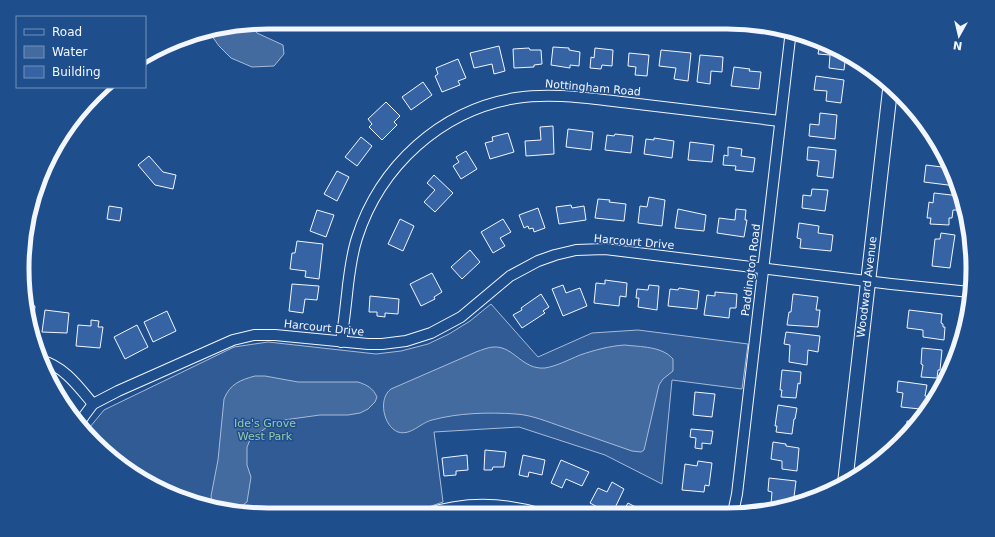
<svg xmlns="http://www.w3.org/2000/svg" width="995" height="537" viewBox="0 0 995 537" font-family="'DejaVu Sans',sans-serif">
<style>
.built{fill:#305b95;stroke:#a8bbd7}
.water{fill:#446ba0;stroke:#a8bbd7}
.building{fill:#3563a3;stroke:#f2f6ff}
.lines{fill:none;stroke-linecap:round;stroke-linejoin:round}
.street-casing{stroke:#f2f6ff;stroke-width:12}
.secondary-casing{stroke:#f2f6ff;stroke-width:16}
.street{stroke:#1f4e8c;stroke-width:10}
.secondary{stroke:#1f4e8c;stroke-width:14}
.labels{text-anchor:middle;dominant-baseline:central;stroke-width:3;stroke-linejoin:round;paint-order:stroke}
.street-label{font-size:11px;fill:#f2f6ff;stroke:#1f4e8c}
.park-label{font-size:11px;fill:#97c8a6;stroke:#1f4e8c}
.rim{fill:none;stroke:#f2f6ff;stroke-width:5}
</style>
<rect width="100%" height="100%" fill="#1f4e8c"/>
<path class="built" d="M491,304l47,53 54,-24 46,-3 110,14 -6,45 -70,-9 -10,104 -57,-29 -86,-28 -85,5 9,70 -35,12h-155l-49,-7 -59,-25 -60,-49 19,-23 130,-63 34,-5 108,12 25,-3 27,-7 21,-10 21,-13z"/>
<g class="water">
<path d="M250,25l7,8 26,12 1,9 -10,12 -22,1 -21,-9 -12,-12 -10,-14z"/>
<path d="M625,345c15,2 37,1 48,14v12l-10,8 -4,6 -14,61 -1,4 -3,2 -9,-1c-23,-8 -46,-16 -69,-24 -15,-5 -31,-12 -47,-13 -28,-2 -58,-1 -84,6 -12,3 -21,16 -34,12 -15,-6 -20,-34 -7,-43l85,-37c6,-2 12,-5 18,-5 20,-1 28,23 51,21 12,-2 23,-8 35,-13 15,-5 29,-9 45,-10z"/>
<path d="M255,376h10l33,6h60c9,3 15,6 19,15l-2,5 -7,7 -8,4 -12,2h-28l-36,5 -17,7 -17,13 -3,7v18l4,12 -4,25 -4,3 -12,6 -18,-3 -2,-12 7,-36 6,-61c6,-15 16,-19 31,-23z"/>
</g>
<g class="building">
<path d="M820,43l26,11 -2,16 -15,-2 1,-13 -12,-1z"/>
<path d="M499,46l6,25 -11,3 -2,-10 -18,4 -4,-15z"/>
<path d="M553,47l16,1v2l11,2 -1,14 -9,-1v3l-19,-3z"/>
<path d="M529,48l1,2h11l1,14 -8,1v2l-20,1 -1,-19z"/>
<path d="M595,48l18,2 -1,16 -10,-1 -1,4 -11,-1 1,-11 3,1z"/>
<path d="M661,50l30,3 -3,28 -14,-2 2,-11 -17,-2z"/>
<path d="M629,53l20,2 -2,21 -12,-1 1,-8 -8,-1z"/>
<path d="M700,55l23,2 -1,15 -11,-1 -1,13 -13,-2z"/>
<path d="M458,59l8,19 -8,3 2,4 -18,7 -7,-16 3,-2 -2,-6z"/>
<path d="M734,67l16,2 -1,2 12,1 -2,17 -28,-3z"/>
<path d="M816,76l28,4 -3,23 -15,-2 1,-10 -13,-1z"/>
<path d="M423,82l9,13 -21,15 -9,-13z"/>
<path d="M386,102l14,14 -6,6 3,3 -15,15 -13,-13 3,-3 -4,-5z"/>
<path d="M820,113l17,2 -2,24 -26,-3 1,-12 9,1z"/>
<path d="M553,126l1,28 -28,2 -1,-15 16,-1 -1,-13z"/>
<path d="M568,129l25,3 -2,18 -25,-3z"/>
<path d="M508,133l6,19 -24,7 -5,-16 8,-2 -1,-4z"/>
<path d="M615,134l18,2 -2,17 -26,-3 2,-15 7,1z"/>
<path d="M361,137l11,9 -15,20 -12,-9z"/>
<path d="M654,138l20,3 -2,17 -28,-4 2,-15 8,1z"/>
<path d="M690,142l24,3 -2,17 -24,-2z"/>
<path d="M728,147l14,2 -1,7 14,2 -2,14 -18,-2 1,-4 -13,-1 1,-10 4,1z"/>
<path d="M808,147l28,3 -3,28 -16,-2 2,-15 -12,-1z"/>
<path d="M466,151l11,18 -16,10 -8,-13 6,-4 -3,-5z"/>
<path d="M149,156l14,16 13,3 -3,14 -18,-4 -17,-20z"/>
<path d="M943,161l13,25 -32,-4 2,-17 16,2z"/>
<path d="M337,171l12,6 -12,24 -13,-7z"/>
<path d="M434,175l19,18 -18,19 -11,-10 11,-12 -8,-7z"/>
<path d="M812,189l16,1 -3,21 -23,-3 1,-13 8,1z"/>
<path d="M934,193l26,3 -1,14h-6l-1,8h-3v7l-19,-1 1,-6h-4l2,-16 4,1z"/>
<path d="M649,197l16,3 -3,26 -24,-3 2,-17 7,1z"/>
<path d="M598,199l12,1 -1,2 17,2 -2,17 -29,-3z"/>
<path d="M571,205l1,3 12,-2 2,14 -27,4 -3,-17z"/>
<path d="M109,206l13,2 -2,13 -13,-2z"/>
<path d="M538,208l7,20 -11,4 -1,-4 -4,1 -1,-3 -4,2 -5,-13z"/>
<path d="M678,209l28,6 -2,16 -29,-3z"/>
<path d="M736,209l10,1 -1,10h2l-3,17 -27,-4 2,-15 16,2z"/>
<path d="M317,210l17,5 -8,22 -16,-6z"/>
<path d="M400,219l14,7 -11,25 -15,-7z"/>
<path d="M503,219l8,13 -11,6 5,8 -12,7 -12,-21z"/>
<path d="M799,223l20,3 -1,7 15,2 -2,16 -31,-3 1,-9 -4,-1z"/>
<path d="M941,233l14,2 -5,33 -18,-2 3,-27h5z"/>
<path d="M297,241l26,3 -4,35 -14,-2 1,-6 -16,-2 2,-16h3z"/>
<path d="M470,250l10,12 -18,17 -11,-12z"/>
<path d="M432,273l10,19 -8,5 1,2 -14,7 -11,-22z"/>
<path d="M605,280l22,3 -1,14 -6,-1 -1,10 -25,-3 2,-20 9,1z"/>
<path d="M292,284l27,2 -2,14 -12,-1 -2,14 -14,-2z"/>
<path d="M563,285l3,8 14,-5 7,18 -24,10 -11,-27z"/>
<path d="M649,285l10,1 -2,24 -19,-3 1,-9h-3l1,-9 11,1z"/>
<path d="M679,288l20,3 -2,18 -29,-3 2,-17 8,1z"/>
<path d="M715,292l22,2 -1,14h-6l-1,10 -25,-3 3,-20 8,1z"/>
<path d="M541,294l8,13 -6,4 2,2 -23,15 -9,-13 9,-5 -1,-2z"/>
<path d="M793,294l25,3 -2,13h4l-2,17 -31,-2 2,-13h2z"/>
<path d="M370,296l29,3 -1,15 -13,-1v4l-8,-1v-4h-8z"/>
<path d="M27,305l8,1 -2,22z"/>
<path d="M45,310l24,3 -2,20 -25,-1z"/>
<path d="M909,310l33,4 -1,9 2,1v3h2l-1,13 -21,-3v-7l-16,-2z"/>
<path d="M167,311l9,20 -23,11 -9,-20z"/>
<path d="M91,320l8,1 -1,6h5l-3,21 -24,-2 2,-21 13,1z"/>
<path d="M137,325l11,22 -23,12 -11,-22z"/>
<path d="M786,332l34,4 -2,16 -10,-2 -1,15 -18,-3 1,-17 -6,-1z"/>
<path d="M922,348l20,2 -2,20h-2l-1,8 -16,-1 2,-12 -2,-1z"/>
<path d="M782,370l19,2 -1,12 -2,-1 -2,15 -15,-1 1,-7h-2z"/>
<path d="M898,381l29,4 -2,11 10,2 -11,16 -4,-1v-4l-19,-2 2,-14 -6,-1z"/>
<path d="M695,392l20,2 -3,23 -19,-2z"/>
<path d="M778,405l19,3 -2,11h-1l-2,15 -16,-2 1,-6h-2z"/>
<path d="M907,421l11,1 -6,9 -6,5z"/>
<path d="M691,429l22,2 -2,13 -9,-1v6l-7,-1 1,-10 -6,-1z"/>
<path d="M773,442l13,2v2l13,2 -2,23 -15,-2v-8l-11,-2z"/>
<path d="M485,450l21,2 -2,15h-11l-1,3h-8z"/>
<path d="M467,455l1,15 -12,1v4l-12,1 -2,-18z"/>
<path d="M523,455l22,5 -3,15 -13,-3 -1,5 -9,-2z"/>
<path d="M561,460l28,12 -7,14 -16,-7 -4,9 -11,-5z"/>
<path d="M698,461l14,2 -3,23 -4,-1 -1,7 -22,-2 3,-26 12,2z"/>
<path d="M769,478l27,3 -3,24 -5,1 -17,-2 1,-12 -4,-1z"/>
<path d="M612,482l12,7 -11,23 -7,-4 -1,3 -15,-8 8,-15 9,4z"/>
<path d="M628,503l19,10h-25z"/>
</g>
<g class="lines">
<defs>
<g id="street">
<path d="M341,342c3,-19 5,-38 7,-57 2,-16 4,-32 9,-47 23,-72 84,-128 159,-140 38,-6 76,1 114,5 50,6 100,12 150,18"/>
<path d="M40,360c24,6 38,26 53,44"/>
<path d="M79,424l5,-8 9,-12 25,-13 115,-51 21,-5h21l93,9h14l24,-3 25,-8 30,-16 49,-41 28,-15 17,-6 21,-5 29,-1 286,35 79,8"/>
<path d="M733,513l4,-19 54,-464"/>
<path d="M426,514c39,-13 77,-12 116,0"/>
</g>
<path id="secondary" d="M845,483l45,-393"/>
</defs>
<use href="#street" class="street-casing"/>
<use href="#secondary" class="secondary-casing"/>
<use href="#street" class="street"/>
<use href="#secondary" class="secondary"/>
</g>
<g class="labels">
<g class="street-label">
<text transform="translate(593 88) rotate(5)">Nottingham Road</text>
<text transform="translate(634 242) rotate(5)">Harcourt Drive</text>
<text transform="translate(751 270) rotate(-83)">Paddington Road</text>
<text transform="translate(867 287) rotate(-83)">Woodward Avenue</text>
<text transform="translate(324 328) rotate(6)">Harcourt Drive</text>
</g>
<g class="park-label">
<text x="265" y="423">Ide's Grove<tspan x="265" dy="13">West Park</tspan></text>
</g>
</g>
<path d="M0 0H995V537H0ZM268 29H727A239 239 0 0 1 966 268V269A239 239 0 0 1 727 508H268A239 239 0 0 1 29 269V268A239 239 0 0 1 268 29Z" fill="#1f4e8c" fill-rule="evenodd"/>
<path class="rim" d="M268 29H727A239 239 0 0 1 966 268V269A239 239 0 0 1 727 508H268A239 239 0 0 1 29 269V268A239 239 0 0 1 268 29Z"/>
<rect x="16" y="16" width="130" height="72" fill="#1f4e8c" stroke="#7391ba"/>
<rect x="24" y="29" width="20" height="6" fill="#1f4e8c" stroke="#7391ba"/>
<text x="52" y="36" font-size="12" fill="#f2f6ff">Road</text>
<rect x="24" y="46" width="20" height="12" fill="#446ba0" stroke="#7391ba"/>
<text x="52" y="56" font-size="12" fill="#f2f6ff">Water</text>
<rect x="24" y="66" width="20" height="12" fill="#3563a3" stroke="#7391ba"/>
<text x="52" y="76" font-size="12" fill="#f2f6ff">Building</text>
<g transform="translate(959 36) rotate(188)" stroke="#1f4e8c" stroke-width="3" paint-order="stroke">
<path d="M0-3L7 15L0 10L-7 15Z" fill="#f2f6ff"/>
<text y="-6" font-size="11" font-weight="bold" text-anchor="middle" fill="#f2f6ff">N</text>
</g>
</svg>
